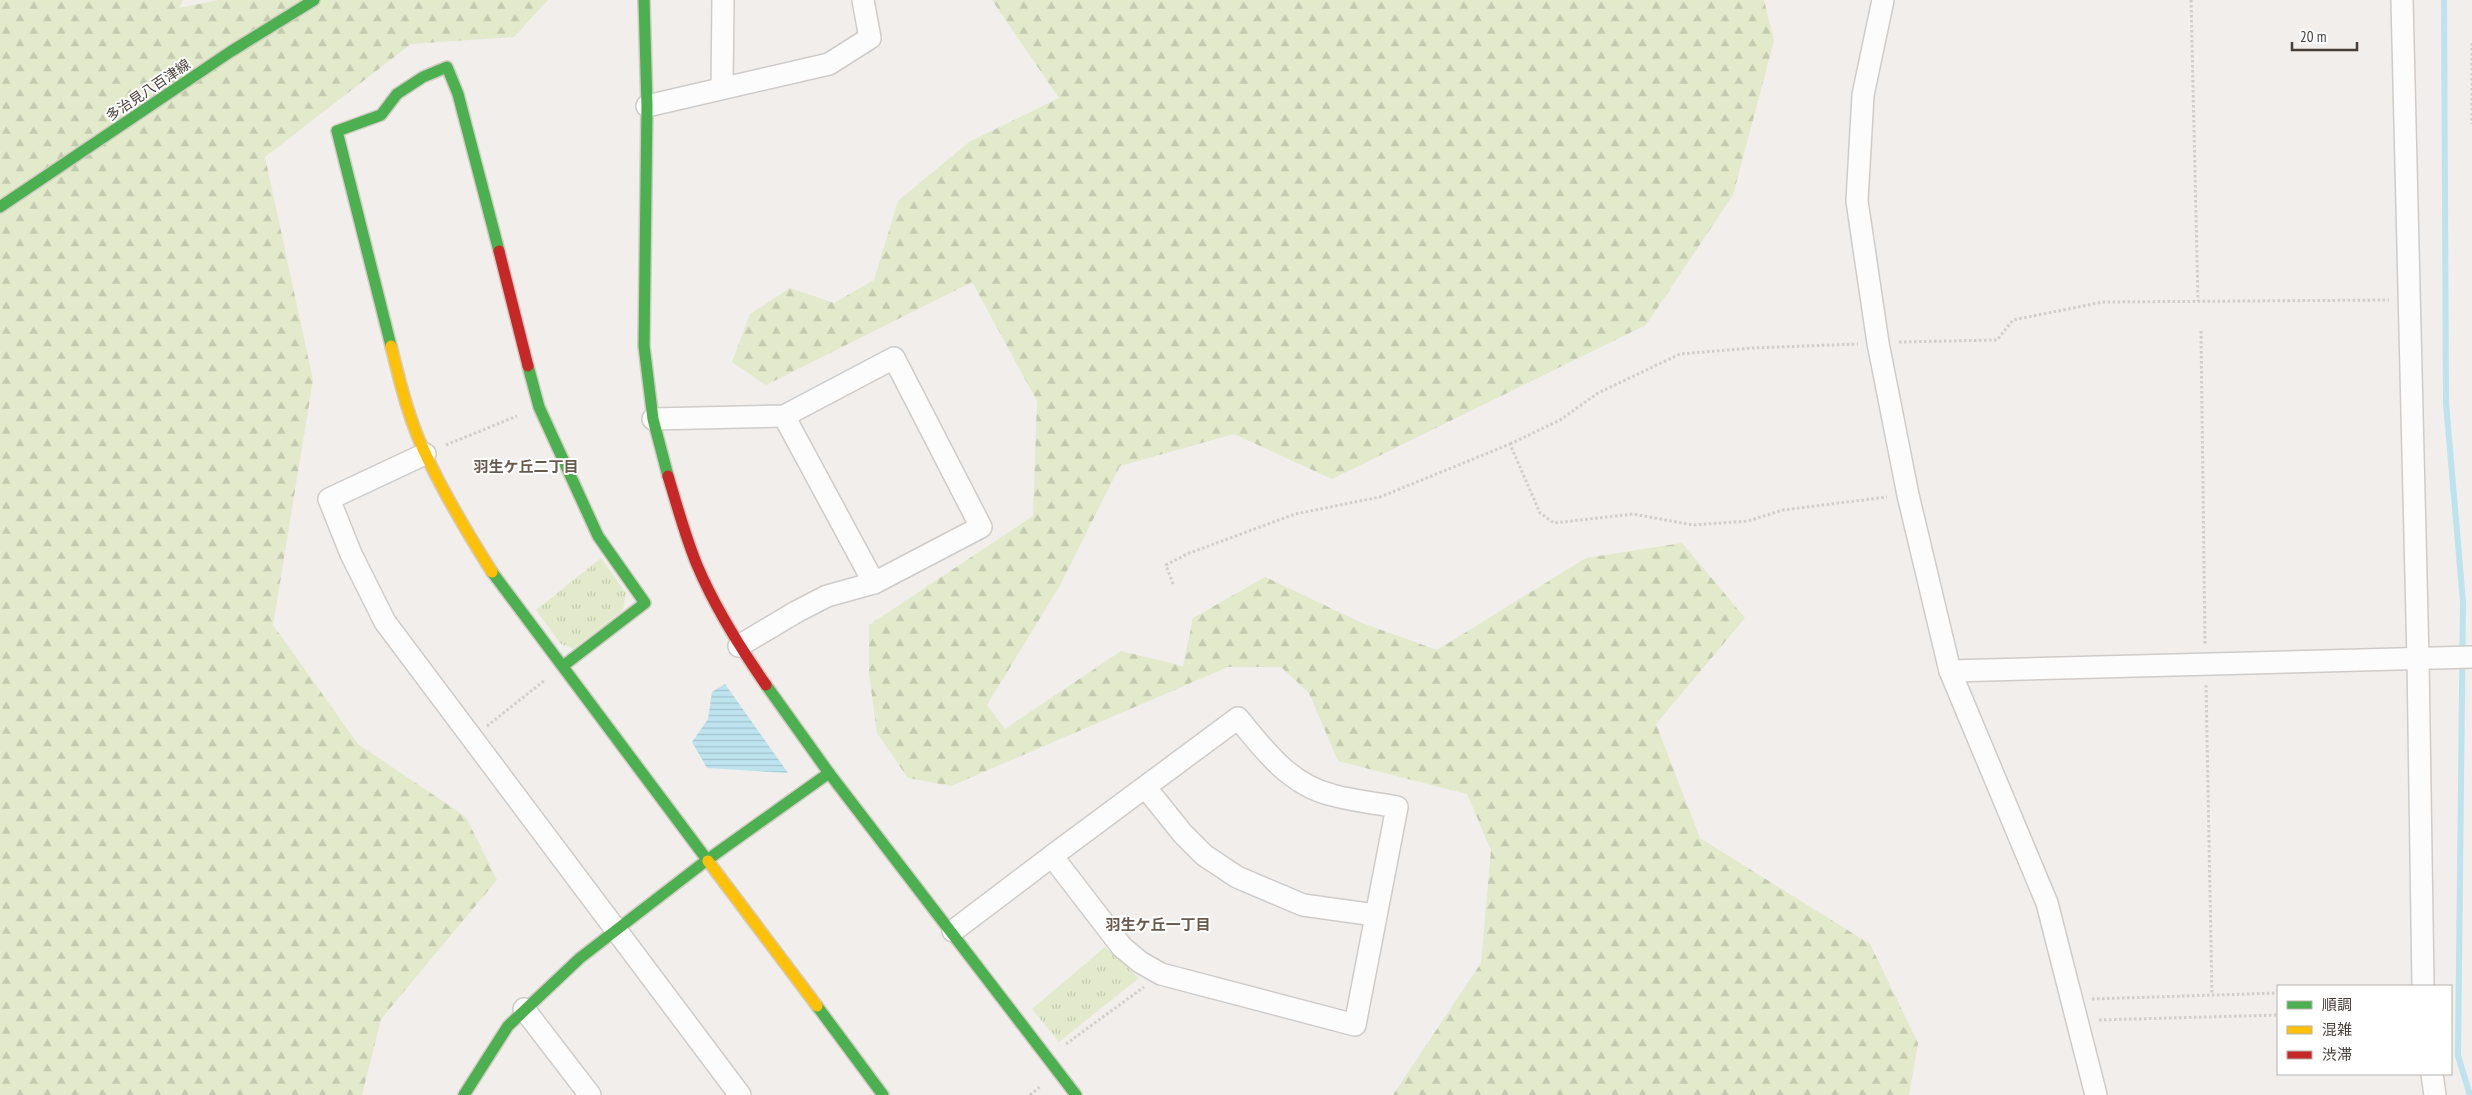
<svg xmlns="http://www.w3.org/2000/svg" width="2472" height="1095" viewBox="0 0 2472 1095" font-family="'PT Sans Narrow','Noto Sans JP',sans-serif">
<style>
.grass{fill:url(#grass-tufts)}
.forest{fill:url(#forest-firs)}
.water{fill:url(#water-rules)}
.lines{fill:none;stroke-linecap:round;stroke-linejoin:round}
.stream{stroke:#bce3ee;stroke-width:6}
.street-casing{stroke:#cfcbc8;stroke-width:24}
.fast-casing{stroke:#d2cbc3;stroke-width:14}
.slow-casing{stroke:#d2cbc3;stroke-width:14}
.jam-casing{stroke:#d2cbc3;stroke-width:14}
.path{stroke:#d1ceca;stroke-width:3;stroke-dasharray:2.5 2.5;stroke-linecap:butt}
.street{stroke:#fdfcfc;stroke-width:21}
.fast{stroke:#4caf50;stroke-width:11}
.slow{stroke:#ffc107;stroke-width:11}
.jam{stroke:#c62828;stroke-width:11}
.labels{text-anchor:middle;dominant-baseline:central;stroke-width:4;stroke-linejoin:round;paint-order:stroke}
.street-label{font-size:14px;fill:#473e37;stroke:#fff}
.neighbourhood-label{font-size:15px;font-weight:bold;fill:#695a4e;stroke:#fff}
</style>
<defs>
<pattern id="grass-tufts" width="24" height="20" patternUnits="userSpaceOnUse" patternTransform="scale(1.25)"><rect width="24" height="20" fill="#e3eacb"/><path d="M3 7l-1-3M5 7V3M7 7l1-3M15 17l-1-3M17 17v-4M19 17l1-3" fill="none" stroke="#c4caaf"/></pattern>
<pattern id="forest-firs" width="22" height="20" patternUnits="userSpaceOnUse" patternTransform="scale(1.25)"><rect width="22" height="20" fill="#e3eacb"/><path d="M5 1l3.5 6h-7zM16 11l3.5 6h-7z" fill="#c4caaf"/></pattern>
<pattern id="water-rules" width="6" height="5" patternUnits="userSpaceOnUse" patternTransform="scale(1.25)"><rect width="6" height="5" fill="#bce3ee"/><path d="M0 2.5h6" fill="none" stroke="#a3c4cd"/></pattern>
</defs>
<rect width="100%" height="100%" fill="#f1eeeb"/>
<g class="grass">
<path d="M601,558l25,35 -3,17 -50,39 -12,-5 -25,-34z"/>
<path d="M1105,947l34,31 -80,64 -27,-33z"/>
</g>
<g class="forest">
<path d="M0,0h183l-4,8 40,-8h329l-34,37 -103,7 -146,113 48,223 -40,245 85,119 108,73 31,63 -116,139 -19,76h-362z"/>
<path d="M992,0h772l10,41 -41,154 -87,130 -314,154 -98,-45 -114,32 -61,121 -72,118 18,24 116,-78 62,15 10,-48 72,-41 97,46 75,27 149,-92 96,-15 63,75 -89,106 44,114 170,106 48,99 -9,52h-516l88,-132 10,-113 -24,-56 -129,-33 -29,-68 -28,-26h-53l-277,119 -43,-8 -31,-45 -8,-59v-49l164,-109 4,-115 -65,-119 -206,103 -34,-23 18,-48 40,-26 44,15 40,-23 24,-79 71,-59 90,-44z"/>
</g>
<path class="water" d="M725,684l63,89 -81,-5 -15,-26 16,-23 4,-27z"/>
<g class="lines">
<path class="stream" d="M2444,0l2,403 17,199 -5,454 12,39"/>
<defs>
<g id="street">
<path d="M1883,0l-20,95 -6,106 21,142 30,152 42,176 97,232 49,192"/>
<path d="M2402,0l16,659 5,327"/>
<path d="M722,87l1,-87"/>
<path d="M647,106l182,-42 41,-26 -7,-38"/>
<path d="M784,416l90,167"/>
<path d="M653,419l131,-3 110,-58 87,169 -107,56 -47,13 -31,16 -57,34"/>
<path d="M425,454l-96,45 22,55 34,68 355,473"/>
<path d="M1950,671l522,-14"/>
<path d="M1238,718c26,32 52,67 94,77 21,6 44,8 65,12l-42,218 -194,-51 -21,-12 -18,-15 -70,-91z"/>
<path d="M1146,788l37,46 21,21 33,22 66,28 72,10"/>
<path d="M953,931l99,-75"/>
<path d="M524,1009l66,86"/>
<path d="M2432,1074l3,21"/>
</g>
<g id="fast">
<path d="M644,0l3,106 -3,240 9,73 15,57"/>
<path d="M0,207l230,-155 84,-52"/>
<path d="M391,346l-54,-215 44,-16 16,-21 26,-17 24,-10 11,27 41,157"/>
<path d="M528,366l11,41 59,129 47,67 -82,63"/>
<path d="M492,572l216,289"/>
<path d="M766,685l63,88 247,322"/>
<path d="M817,1006l66,89"/>
<path d="M464,1095l44,-69 72,-68 127,-98 122,-87"/>
</g>
<g id="slow">
<path d="M391,346c9,36 18,75 35,109 19,41 42,79 66,117"/>
<path d="M708,861l109,145"/>
</g>
<g id="jam">
<path d="M499,251l29,115"/>
<path d="M668,476c9,29 17,60 29,89 18,43 42,81 69,120"/>
</g>
</defs>
<use href="#street" class="street-casing"/>
<use href="#fast" class="fast-casing"/>
<use href="#slow" class="slow-casing"/>
<use href="#jam" class="jam-casing"/>
<g class="path">
<path d="M2191,0l7,301"/>
<path d="M2472,43v81"/>
<path d="M2201,331l4,313"/>
<path d="M1899,342l98,-2 16,-20 90,-18 286,-2"/>
<path d="M1510,444l50,-24 38,-27 82,-39 72,-6 106,-4"/>
<path d="M446,445l71,-29"/>
<path d="M1173,584l-7,-19 21,-11 108,-40 85,-17 130,-53 30,69 14,10 79,-9 60,11 55,-4 35,-11 104,-13"/>
<path d="M2206,685l6,310"/>
<path d="M487,726l58,-46"/>
<path d="M2092,999l186,-6"/>
<path d="M2099,1020l179,-5"/>
<path d="M1066,1044l78,-57"/>
<path d="M1030,1095l11,-9"/>
</g>
<use href="#street" class="street"/>
<use href="#fast" class="fast"/>
<use href="#slow" class="slow"/>
<use href="#jam" class="jam"/>
</g>
<g class="labels">
<g class="street-label">
<text transform="translate(148 90) rotate(-34)">多治見八百津線</text>
</g>
<g class="neighbourhood-label">
<text x="526" y="466">羽生ケ丘二丁目</text>
<text x="1158" y="924">羽生ケ丘一丁目</text>
</g>
</g>
<rect x="2277" y="985" width="175" height="90" fill="#ffffff" stroke="#b5b2af"/>
<rect x="2287" y="1001" width="25" height="8" fill="#4caf50" stroke="#b5b2af"/>
<text x="2322" y="1010" font-size="15" fill="#473e37">順調</text>
<rect x="2287" y="1026" width="25" height="8" fill="#ffc107" stroke="#b5b2af"/>
<text x="2322" y="1035" font-size="15" fill="#473e37">混雑</text>
<rect x="2287" y="1051" width="25" height="8" fill="#c62828" stroke="#b5b2af"/>
<text x="2322" y="1060" font-size="15" fill="#473e37">渋滞</text>
<path d="M2292 42v8h65v-8" fill="none" stroke="#473e37" stroke-width="2.5"/>
<text x="2300" y="42" font-size="15" fill="#473e37" stroke="#ffffff" stroke-width="4" paint-order="stroke">20 m</text>
</svg>
